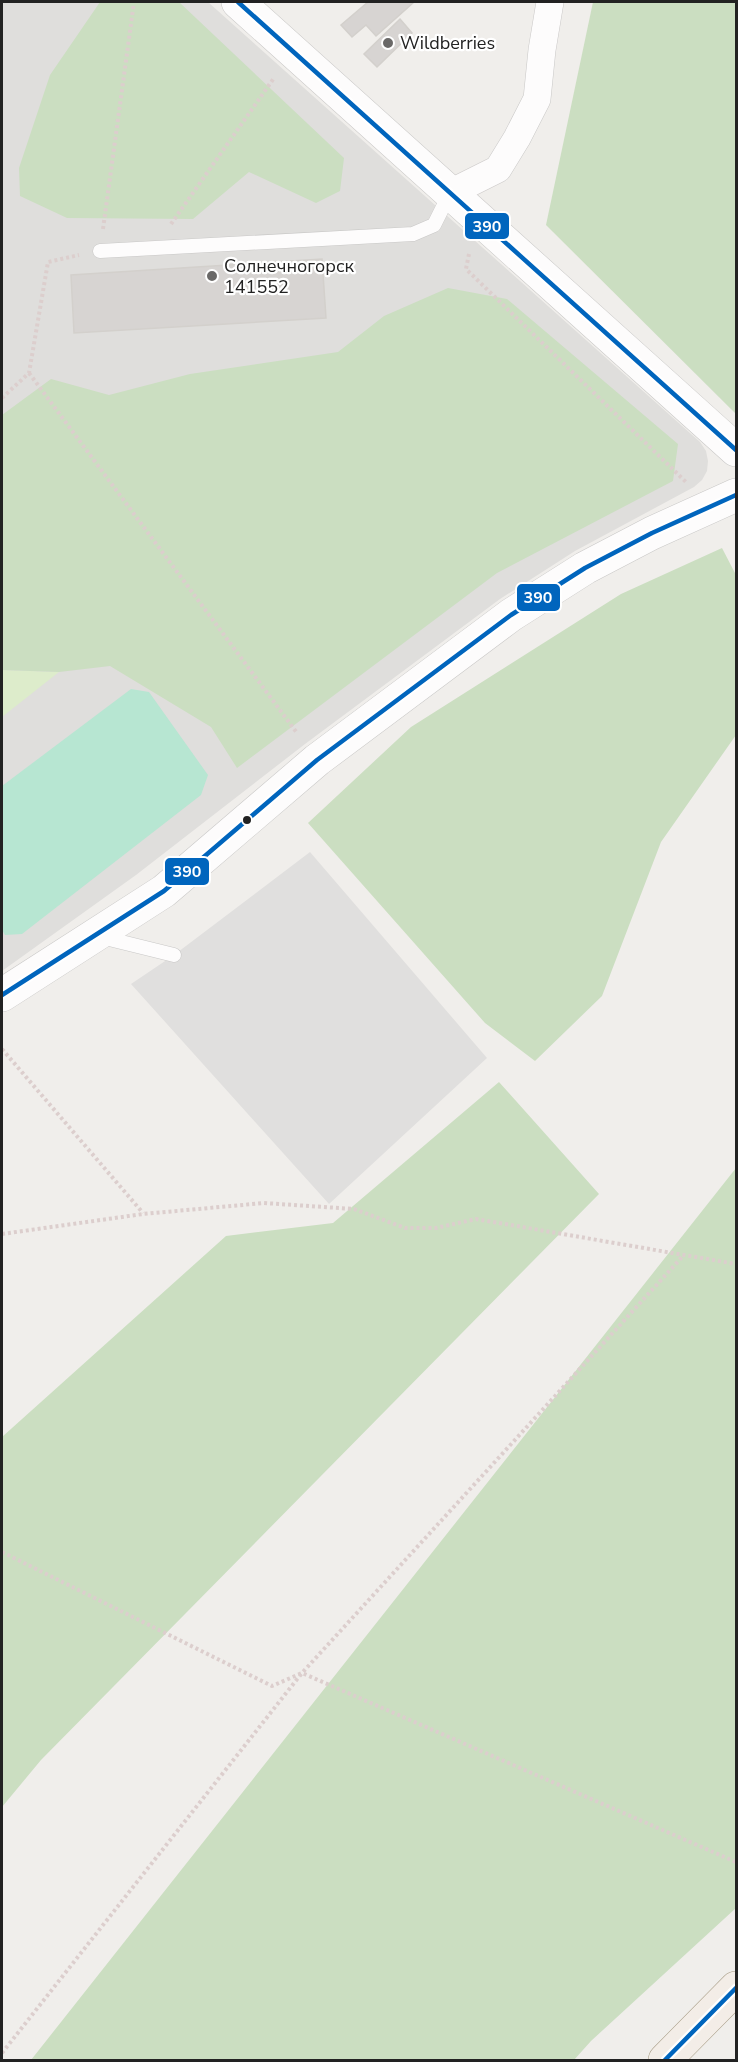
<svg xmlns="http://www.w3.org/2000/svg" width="738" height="2062" viewBox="0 0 738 2062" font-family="'Nunito Sans',sans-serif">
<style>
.residential{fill:#dfdedc}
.grass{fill:#ddeccb}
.forest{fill:#cbdec1}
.pitch{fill:#b7e6d2}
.parking{fill:#e0dfde}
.building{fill:#d7d4d2;stroke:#d3d0cc;stroke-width:1.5}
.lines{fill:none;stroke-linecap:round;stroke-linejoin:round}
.service-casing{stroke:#c9c8c7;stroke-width:15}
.minor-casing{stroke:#c9c8c7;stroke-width:28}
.tertiary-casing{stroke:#c9c8c7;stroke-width:34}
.primary-casing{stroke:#a79c86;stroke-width:34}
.path{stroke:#dccecd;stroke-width:4;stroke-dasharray:3 3;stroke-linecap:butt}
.service{stroke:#fdfcfc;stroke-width:14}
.minor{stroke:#fdfcfc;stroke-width:27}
.tertiary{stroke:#fdfcfc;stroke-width:33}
.primary{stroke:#f3ede7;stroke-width:33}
.bus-1-casing{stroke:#fff;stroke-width:9}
.bus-1{stroke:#0065bd;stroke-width:4.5}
.poi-dot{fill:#6a6968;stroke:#fff;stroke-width:2}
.bus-dot{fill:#222;stroke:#fff;stroke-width:2}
.labels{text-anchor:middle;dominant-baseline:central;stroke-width:4.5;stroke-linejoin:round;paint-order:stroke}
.poi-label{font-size:18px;fill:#222;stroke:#fff;text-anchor:start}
.line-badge{stroke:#fff;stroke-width:2}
.badge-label{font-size:16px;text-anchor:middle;font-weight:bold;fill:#fff}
</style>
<rect width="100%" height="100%" fill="#f0eeeb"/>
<path class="residential" d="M2,2h206l492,440 6,9 2,10 -1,10 -5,9 -8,7 -119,64 -75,48 -195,145 -169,131 -134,96z"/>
<path class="grass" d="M2,670l57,2 -57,45z"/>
<g class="forest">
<path d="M100,2h79l165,156 -4,33 -24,12 -67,-31 -56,47 -126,-1 -47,-22 -1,-28 31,-93z"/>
<path d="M593,2h143v412l-190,-189z"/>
<path d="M448,288l59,11 171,145 -5,37 -176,92 -260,195 -26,-41 -101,-61 -51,6 -57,-2v-255l49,-36 58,16 81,-21 148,-22 46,-36z"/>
<path d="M722,548l14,27v160l-75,107 -59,154 -67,65 -50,-38 -177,-200 103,-96 210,-133z"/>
<path d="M499,1082l100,112 -558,566 -39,47v-370l224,-201 107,-13z"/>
<path d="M736,1168v740l-145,133 -17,19h-543z"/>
</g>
<path class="pitch" d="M131,689l18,3 59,83 -7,20 -179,139 -17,1 -3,-5v-144z"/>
<path class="parking" d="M310,852l177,206 -158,146 -198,-220 43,-29z"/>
<g class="building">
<path d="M368,2h46l-38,34 -10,-11 -14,12 -11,-12z"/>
<path d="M400,19l12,14 -35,34 -13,-13z"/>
<path d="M322,259l4,59 -252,15 -3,-58z"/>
</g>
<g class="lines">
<defs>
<g id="service">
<path d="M100,251l313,-17 21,-9 16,-32"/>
<path d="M101,937l73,18"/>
</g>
<path id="minor" d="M450,193l48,-24 19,-31 20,-39 5,-49 8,-48"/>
<g id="tertiary">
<path d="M238,2l498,448"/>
<path d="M2,995l162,-104 153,-131 194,-145 74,-47 67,-35 84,-38"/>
</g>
<path id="primary" d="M665,2060l71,-72"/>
</defs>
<use href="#service" class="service-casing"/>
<use href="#minor" class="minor-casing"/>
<use href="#tertiary" class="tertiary-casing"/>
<use href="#primary" class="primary-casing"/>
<g class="path">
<path d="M171,224l103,-146"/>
<path d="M103,229l31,-227"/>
<path d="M469,254l-3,15 221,214"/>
<path d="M29,373l268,360"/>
<path d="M2,398l27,-25 19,-111 31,-7"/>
<path d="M2,1049l141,164"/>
<path d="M2,1234l141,-20 121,-11 90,6 51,19h31l40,-9 260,45"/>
<path d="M2,1552l270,134 30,-13 434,189"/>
<path d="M2,2053l300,-380 381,-417"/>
</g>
<use href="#service" class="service"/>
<use href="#minor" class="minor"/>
<use href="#tertiary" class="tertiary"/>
<use href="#primary" class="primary"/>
<defs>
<g id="bus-1">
<path d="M238,2l498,448"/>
<path d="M2,995l162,-104 153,-131 194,-145 74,-47 67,-35 84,-38"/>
<path d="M665,2060l71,-72"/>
</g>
</defs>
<use href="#bus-1" class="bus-1-casing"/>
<use href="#bus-1" class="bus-1"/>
</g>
<g class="poi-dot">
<circle cx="388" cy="43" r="6"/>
<circle cx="212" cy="276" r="6"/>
</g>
<circle class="bus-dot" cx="247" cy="820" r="5"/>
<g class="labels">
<g class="poi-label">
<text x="400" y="43">Wildberries</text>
<text x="224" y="266">Солнечногорск<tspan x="224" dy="21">141552</tspan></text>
</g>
</g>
<g class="line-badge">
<rect x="464" y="212" width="46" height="28" rx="6" fill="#0065bd"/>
<rect x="516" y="583" width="45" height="29" rx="6" fill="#0065bd"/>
<rect x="164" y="857" width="46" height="29" rx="6" fill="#0065bd"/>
</g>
<g class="badge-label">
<text x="487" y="232">390</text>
<text x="538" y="603">390</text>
<text x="187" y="877">390</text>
</g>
<rect width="738" height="2062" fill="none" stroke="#222222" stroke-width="6"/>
</svg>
